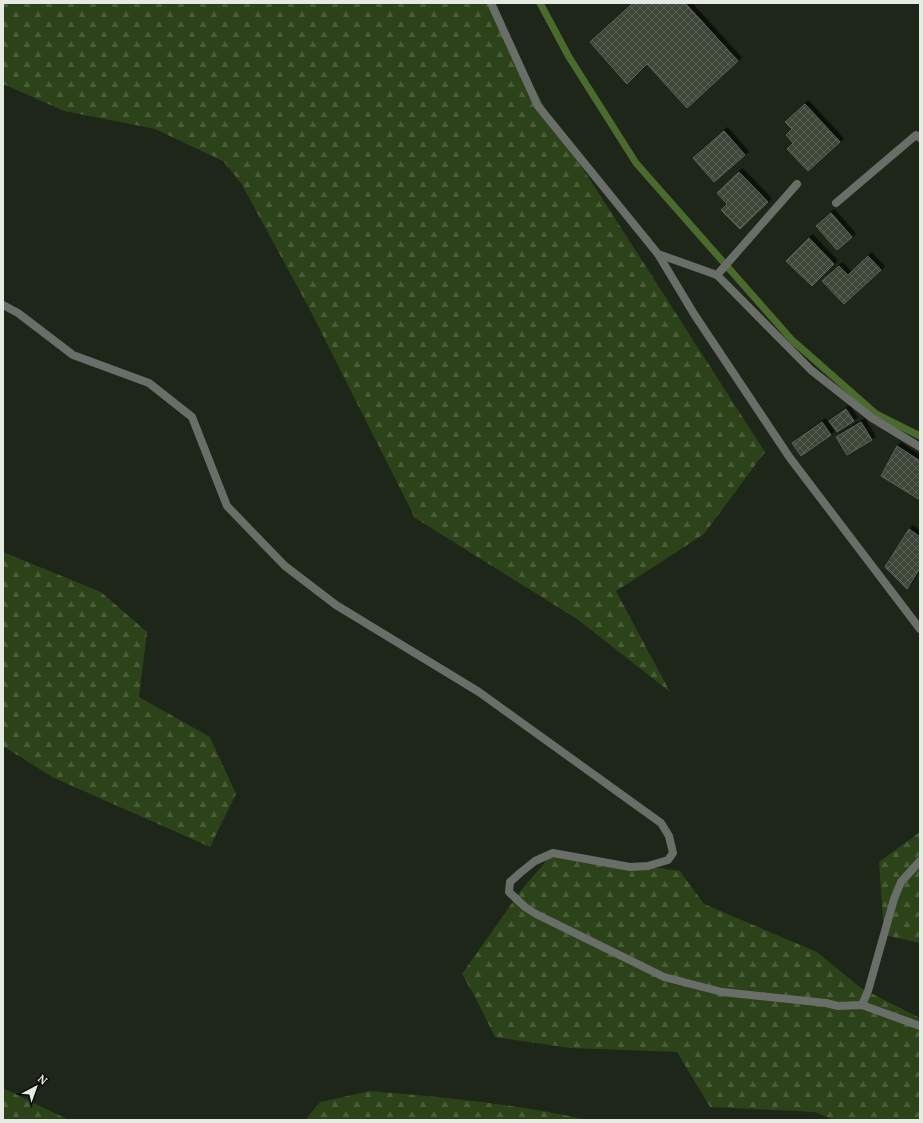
<svg xmlns="http://www.w3.org/2000/svg" width="923" height="1123" viewBox="0 0 923 1123" font-family="Lora,serif">
  <style>
    .forest { fill: url(#forest-firs) }
    .lines { fill: none; stroke-linecap: round; stroke-linejoin: round }
    .stream { stroke: #4a6a2e; stroke-width: 7 }
    .building { fill: url(#building-cross-hatch); stroke: #5b6355; filter: url(#shadow) }
    .service { stroke: #6a6e68; stroke-width: 8 }
    .minor { stroke: #6a6e68; stroke-width: 8 }
  </style>
  <defs>
    <pattern id="forest-firs" width="22" height="20" patternUnits="userSpaceOnUse"><rect width="22" height="20" fill="#2c4218"/><path d="M5 1l3.5 6h-7zM16 11l3.5 6h-7z" fill="#4a5d39"/></pattern>
    <pattern id="building-cross-hatch" width="8" height="8" patternUnits="userSpaceOnUse"><rect width="8" height="8" fill="#3e4638"/><path d="M0 0l8 8M0 8l8-8" fill="none" stroke="#5a6154"/></pattern>
    <filter id="shadow"><feDropShadow dx="3.5" dy="-3.5" stdDeviation="0" flood-color="#0009"/></filter>
  </defs>
  <rect width="100%" height="100%" fill="#1e2519"/>
  <g class="forest">
    <polygon points="3,3 487,3 553,122 765,452 704,534 632,581 616,591 670,692 577,619 415,518 309,308 241,183 223,161 155,129 64,111 3,84"/>
    <polygon points="3,552 101,592 147,632 139,697 210,737 236,794 210,847 52,777 3,746"/>
    <polygon points="920,832 920,943 884,935 879,862"/>
    <polygon points="553,853 680,871 704,904 817,952 861,988 920,1018 920,1120 833,1120 815,1112 710,1107 677,1052 570,1048 495,1037 475,997 462,974 522,889"/>
    <polygon points="3,1088 69,1120 3,1120"/>
    <path d="M 370,1091 C 443,1097 516,1104 588,1120 L 305,1120 L 320,1102 Z"/>
  </g>
  <g class="lines">
    <polyline class="stream" points="540,3 569,57 636,163 792,340 876,414 920,436"/>
  </g>
  <g class="building">
    <polygon points="633,3 685,3 738,61 687,108 647,64 627,84 590,42"/>
    <polygon points="805,104 840,142 808,171 787,149 793,143 786,135 792,129 785,122"/>
    <polygon points="724,131 745,155 714,182 693,158"/>
    <polygon points="739,172 768,202 740,229 721,210 727,204 717,193"/>
    <polygon points="831,213 852,237 837,250 816,226"/>
    <polygon points="809,238 834,264 812,286 786,261"/>
    <polygon points="868,256 881,270 844,304 822,281 839,266 848,275"/>
    <polygon points="846,409 854,421 837,432 829,421"/>
    <polygon points="822,422 831,435 801,456 792,443"/>
    <polygon points="861,422 872,440 847,455 836,437"/>
    <polygon points="897,446 920,461 920,500 881,476"/>
    <polygon points="909,529 920,537 920,568 907,589 885,567"/>
  </g>
  <g class="lines">
    <g class="service">
      <polyline points="836,203 916,135 920,138"/>
      <polyline points="658,254 717,275 811,370 872,418 920,447"/>
      <polyline points="717,275 797,184"/>
    </g>
    <g class="minor">
      <polyline points="491,3 538,106 658,254 694,314 790,458 920,629"/>
      <polyline points="3,305 18,313 73,355 149,383 192,417 227,506 285,566 336,605 479,692 661,823 669,836 673,853 668,860 648,866 630,867 553,853 535,861 520,873 510,882 509,892 525,907 536,914 664,977 722,992 826,1003 838,1006 862,1005 920,1026"/>
      <polyline points="862,1005 868,991 894,899 901,882 920,861"/>
    </g>
  </g>
  <rect width="923" height="1123" fill="none" stroke="#e5eae2" stroke-width="8"/>
  <g transform="translate(36 1087) rotate(41)" stroke="#0a0d08" stroke-width="3" paint-order="stroke">
  <path d="M0-3L7 15L0 10L-7 15Z" fill="#e5eae2"/>
  <text y="-6" font-size="11" font-weight="bold" text-anchor="middle" fill="#e5eae2">N</text>
  </g>
</svg>
